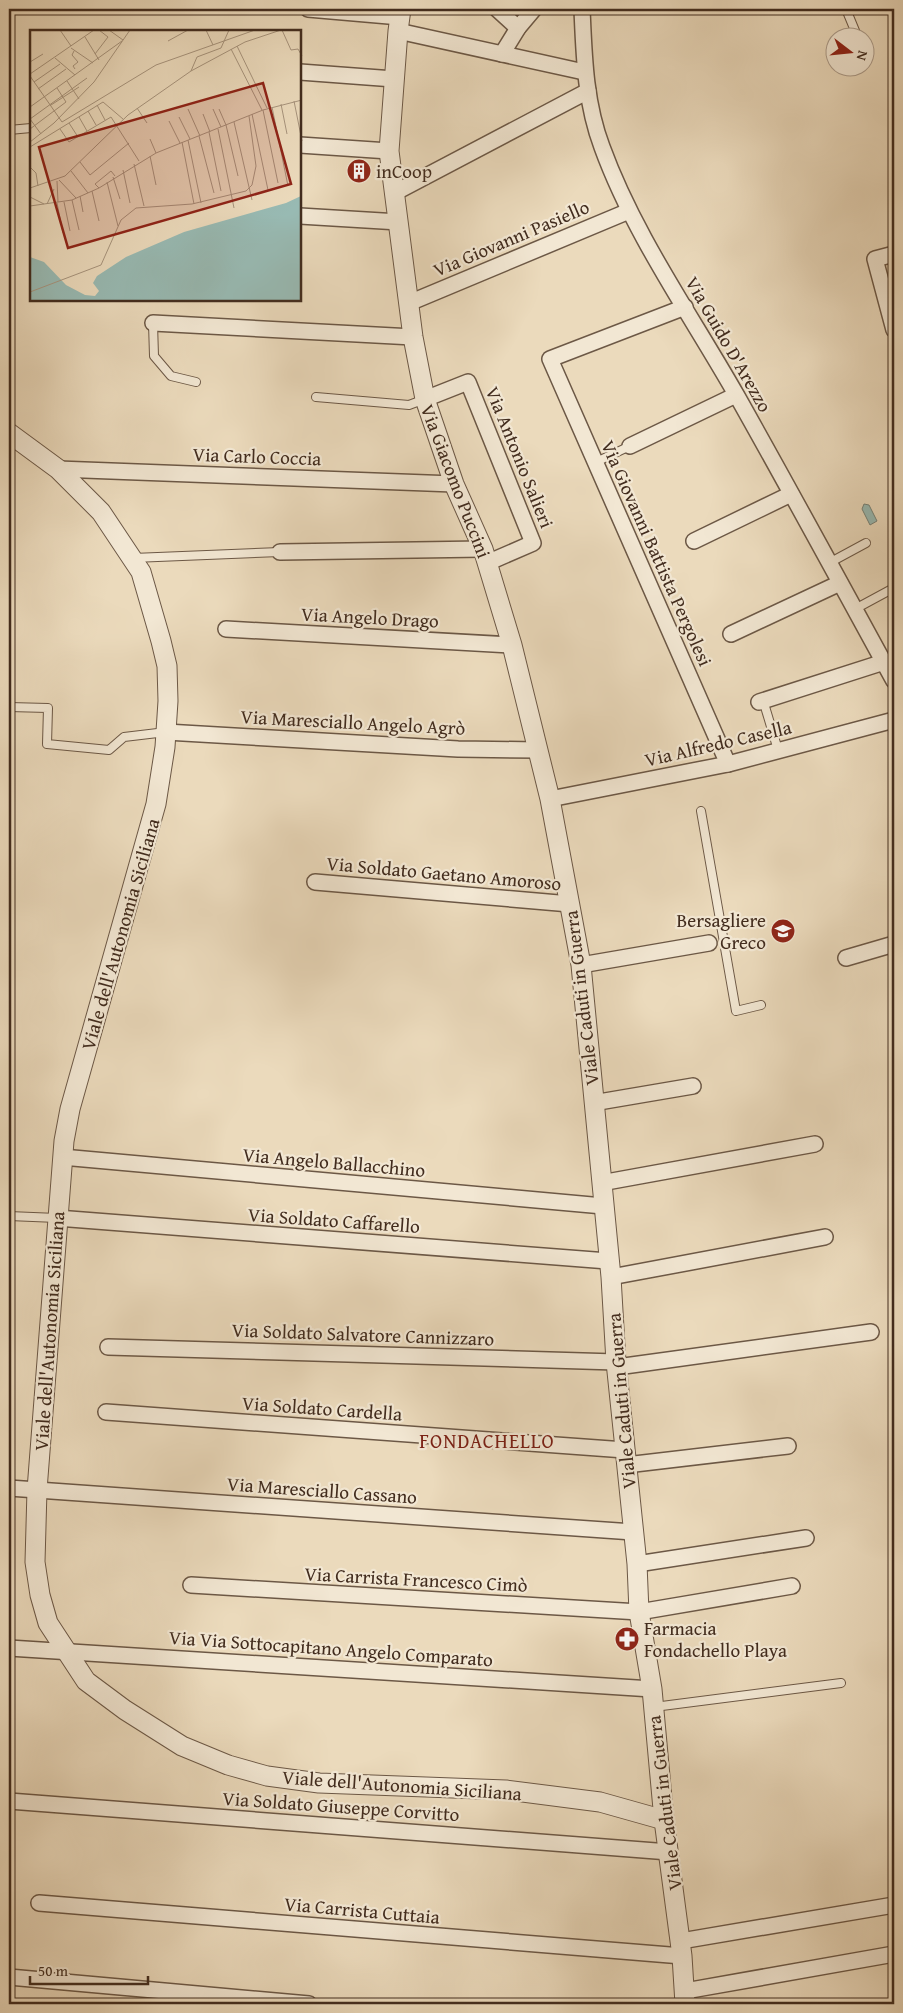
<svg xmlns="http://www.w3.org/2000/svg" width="903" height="2013" viewBox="0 0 903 2013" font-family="'Gentium Book Plus',serif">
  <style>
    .water { fill: #98bab3; stroke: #768177 }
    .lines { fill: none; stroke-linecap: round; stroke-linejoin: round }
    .service-casing { stroke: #6c5846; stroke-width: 10 }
    .minor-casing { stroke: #6c5846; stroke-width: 18 }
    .tertiary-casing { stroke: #6c5846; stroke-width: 21 }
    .service { stroke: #f2e7d3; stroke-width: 8 }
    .minor { stroke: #f2e7d3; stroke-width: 15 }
    .tertiary { stroke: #f2e7d3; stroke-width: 19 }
    .labels { text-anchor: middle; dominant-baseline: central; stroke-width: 4.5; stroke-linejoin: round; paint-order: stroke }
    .poi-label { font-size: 19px; fill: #422c1e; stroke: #f2e7d3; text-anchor: start }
    .street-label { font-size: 19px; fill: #422c1e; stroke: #f2e7d3 }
    .neighbourhood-label { font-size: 20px; letter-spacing: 1px; fill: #7a1f14; stroke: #f2e7d3 }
    .inset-road { fill: none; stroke: #a7947d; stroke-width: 1 }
    .view { fill: #8f2418; fill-opacity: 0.15; stroke: #8f2418; stroke-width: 2.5 }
    .inset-edge { fill: none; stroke: #422c1e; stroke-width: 2.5 }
  </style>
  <rect width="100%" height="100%" fill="#ebdabc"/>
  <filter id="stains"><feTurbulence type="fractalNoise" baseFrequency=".004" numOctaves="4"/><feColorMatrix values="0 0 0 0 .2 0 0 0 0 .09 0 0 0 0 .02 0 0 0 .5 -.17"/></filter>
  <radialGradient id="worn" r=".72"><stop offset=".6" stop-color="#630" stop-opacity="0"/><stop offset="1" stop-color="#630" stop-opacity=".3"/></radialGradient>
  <polygon class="water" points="864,504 869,505 877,521 870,525 862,509"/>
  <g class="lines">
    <defs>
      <g id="service">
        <polyline points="846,9 858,38"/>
        <polyline points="9,130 31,128"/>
        <polyline points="153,323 154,356 171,376 196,382"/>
        <polyline points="316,397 409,405 425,399"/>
        <polyline points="596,462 630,446"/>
        <polyline points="133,558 280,552"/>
        <polyline points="829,563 866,543"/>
        <polyline points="855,609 892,589"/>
        <polyline points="763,700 778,750"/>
        <polyline points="9,707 48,708 47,744 109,750 124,737 166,732"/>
        <polyline points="701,811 736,1011 761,1005"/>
        <polyline points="9,1216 57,1218"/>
        <polyline points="654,1707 841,1683"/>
      </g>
      <g id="minor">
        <polyline points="308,9 400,17"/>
        <polyline points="497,9 518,28"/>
        <path d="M 582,9 C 584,55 585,102 602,147 C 634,235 691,315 737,396 C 790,490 842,586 894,681"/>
        <polyline points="398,31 584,72"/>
        <polyline points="502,54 518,28 534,9"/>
        <polyline points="300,72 394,79"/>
        <polyline points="300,145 389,151"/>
        <polyline points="396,192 588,91"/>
        <polyline points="300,216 399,222"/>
        <polyline points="894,254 875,259 894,330"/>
        <polyline points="409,303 629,211"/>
        <polyline points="685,307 550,359 728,764"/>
        <polyline points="153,323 413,337"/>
        <polyline points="425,399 468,382 533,543 487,563"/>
        <polyline points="630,446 736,395"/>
        <polyline points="58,469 454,484"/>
        <polyline points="694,541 791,494"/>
        <polyline points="280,552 483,549"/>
        <polyline points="226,629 512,645"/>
        <polyline points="731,634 840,583"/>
        <polyline points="759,702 884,662"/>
        <polyline points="166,732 458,749 538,750"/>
        <polyline points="550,799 728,764 894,720"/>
        <polyline points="315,882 570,904"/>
        <polyline points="846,958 894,944"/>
        <polyline points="581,965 709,943"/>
        <polyline points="593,1103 693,1086"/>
        <polyline points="62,1157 603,1206"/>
        <polyline points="601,1183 815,1144"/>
        <polyline points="57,1218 608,1261"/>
        <polyline points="611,1277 825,1237"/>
        <polyline points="108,1347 616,1362"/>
        <polyline points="617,1367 871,1332"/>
        <polyline points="106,1412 625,1450"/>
        <polyline points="626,1465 788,1446"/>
        <polyline points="9,1488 633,1532"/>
        <polyline points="637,1564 806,1538"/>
        <polyline points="191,1585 639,1612 792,1586"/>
        <polyline points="9,1648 652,1689"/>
        <polyline points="9,1801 669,1852"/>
        <polyline points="39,1903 682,1956"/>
        <polyline points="681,1941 894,1905"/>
        <polyline points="9,1977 309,2004"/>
        <polyline points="685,1991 894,1954"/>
      </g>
      <g id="tertiary">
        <polyline points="401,9 398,31 389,151 413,337 425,399 454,484 483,549 512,645 550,799 581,965 611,1277 616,1362 637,1564 639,1612 652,1689 664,1820 682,1956 685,2004"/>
        <polyline points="9,433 58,469 101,512 141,572 161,641 167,666 168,701 165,747 156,804 70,1109 64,1141 37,1490 35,1562 40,1595 48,1623 86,1681 125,1710 182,1746 228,1765 267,1776 319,1783 506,1790 600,1802 664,1820"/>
      </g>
    </defs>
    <use href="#service" class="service-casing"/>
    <use href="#minor" class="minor-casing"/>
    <use href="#tertiary" class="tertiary-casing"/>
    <use href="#service" class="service"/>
    <use href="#minor" class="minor"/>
    <use href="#tertiary" class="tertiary"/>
  </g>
  <defs>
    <symbol id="building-disc" viewBox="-11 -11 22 22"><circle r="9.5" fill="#8f2418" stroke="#f2e7d3"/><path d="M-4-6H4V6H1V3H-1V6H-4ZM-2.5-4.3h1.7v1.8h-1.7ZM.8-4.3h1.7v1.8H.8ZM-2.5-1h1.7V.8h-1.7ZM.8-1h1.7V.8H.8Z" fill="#fff"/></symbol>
    <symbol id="school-disc" viewBox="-11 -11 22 22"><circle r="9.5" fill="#8f2418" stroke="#f2e7d3"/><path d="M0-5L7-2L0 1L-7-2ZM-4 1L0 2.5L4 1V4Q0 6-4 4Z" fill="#fff"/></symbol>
    <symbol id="pharmacy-disc" viewBox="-11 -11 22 22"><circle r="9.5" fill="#8f2418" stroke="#f2e7d3"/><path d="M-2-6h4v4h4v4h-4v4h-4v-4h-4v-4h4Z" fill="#fff"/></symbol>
  </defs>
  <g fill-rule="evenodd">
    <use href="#building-disc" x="345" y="157" width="28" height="28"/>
    <use href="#school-disc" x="769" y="917" width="28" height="28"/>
    <use href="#pharmacy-disc" x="613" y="1625" width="28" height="28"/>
  </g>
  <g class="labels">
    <g class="poi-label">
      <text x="376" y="171">inCoop</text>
      <text x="766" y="920" text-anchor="end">Bersagliere<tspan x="766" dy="22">Greco</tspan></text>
      <text x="644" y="1628">Farmacia<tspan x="644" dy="22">Fondachello Playa</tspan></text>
    </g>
    <g class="street-label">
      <text transform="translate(511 238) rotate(-23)">Via Giovanni Pasiello</text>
      <text transform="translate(729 344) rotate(60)">Via Guido D'Arezzo</text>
      <text transform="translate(257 456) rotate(2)">Via Carlo Coccia</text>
      <text transform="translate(520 457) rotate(68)">Via Antonio Salieri</text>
      <text transform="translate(456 481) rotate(69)">Via Giacomo Puccini</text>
      <text transform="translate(657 553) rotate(66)">Via Giovanni Battista Pergolesi</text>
      <text transform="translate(370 617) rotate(3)">Via Angelo Drago</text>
      <text transform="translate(353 722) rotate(3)">Via Maresciallo Angelo Agrò</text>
      <text transform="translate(718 743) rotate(-13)">Via Alfredo Casella</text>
      <text transform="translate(444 873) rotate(5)">Via Soldato Gaetano Amoroso</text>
      <text transform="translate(120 934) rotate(-74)">Viale dell'Autonomia Siciliana</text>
      <text transform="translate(581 998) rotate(-97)">Viale Caduti in Guerra</text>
      <text transform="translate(334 1162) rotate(5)">Via Angelo Ballacchino</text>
      <text transform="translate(334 1220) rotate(4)">Via Soldato Caffarello</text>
      <text transform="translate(49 1331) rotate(-86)">Viale dell'Autonomia Siciliana</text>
      <text transform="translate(363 1334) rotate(2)">Via Soldato Salvatore Cannizzaro</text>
      <text transform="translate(621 1401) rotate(-95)">Viale Caduti in Guerra</text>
      <text transform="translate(322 1408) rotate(4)">Via Soldato Cardella</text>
      <text transform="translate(322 1490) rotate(4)">Via Maresciallo Cassano</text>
      <text transform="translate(416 1579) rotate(3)">Via Carrista Francesco Cimò</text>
      <text transform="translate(331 1648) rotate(4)">Via Via Sottocapitano Angelo Comparato</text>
      <text transform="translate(402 1785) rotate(4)">Viale dell'Autonomia Siciliana</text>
      <text transform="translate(664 1803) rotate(-97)">Viale Caduti in Guerra</text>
      <text transform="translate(341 1806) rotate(4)">Via Soldato Giuseppe Corvitto</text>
      <text transform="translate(362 1910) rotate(5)">Via Carrista Cuttaia</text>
    </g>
    <g class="neighbourhood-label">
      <text x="487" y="1440">FONDACHELLO</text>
    </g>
  </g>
  <g transform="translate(30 30)">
    <rect width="271" height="271" fill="#ebdabc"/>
    <path d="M 271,166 L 271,271 L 0,271 L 0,227 L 14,232 L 36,255 L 55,265 L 65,266 L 69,261 L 63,253 L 67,246 L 96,227 L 154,202 L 256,173 Z" fill="#98bab3"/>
    <path class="inset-road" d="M 30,0 L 41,16M 79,0 L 93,10M 176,0 L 183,15M 252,0 L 261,20 L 268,19 L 272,26M 55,7 L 69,30M 138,11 L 158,0M 207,16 L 237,78M 41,18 L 63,33M 201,19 L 232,80M 44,21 L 42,25 L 48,32 L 43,36 L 45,39M 65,24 L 78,7 L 69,0M 25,28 L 45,45M 0,32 L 13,24M 161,41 L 167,27 L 191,18 L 199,0M 0,44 L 64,0M 0,46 L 32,92 L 126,35 L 225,0M 37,51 L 49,69M 4,52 L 30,34M 8,59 L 36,39M 264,71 L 272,111M 251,74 L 257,104M 21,75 L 49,57M 67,75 L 75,90M 0,77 L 92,11M 242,77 L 258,156M 107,78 L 117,93M 158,79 L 170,106M 183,79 L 191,97M 189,79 L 196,95 L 208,146M 233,80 L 248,153M 58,81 L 66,95M 173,84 L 180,102M 222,84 L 238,160M 49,87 L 57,101M 149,87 L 160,109M 0,89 L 57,48M 0,89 L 11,104M 139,91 L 150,113M 204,92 L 222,170M 39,93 L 48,107M 0,99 L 36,72 L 27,58M 30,99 L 39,112 L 81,87 L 109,131M 188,99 L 204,178M 179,102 L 191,161M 169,106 L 184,163M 120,109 L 126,123M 158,110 L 171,173M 0,112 L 24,93 L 64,52 L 100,0M 152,112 L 164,174M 0,117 L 73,72 L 93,89M 120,126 L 126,155M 50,132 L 60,145 L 99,113M 104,134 L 114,176M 0,137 L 6,143 L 8,156M 93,140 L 100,173M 41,141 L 58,163M 83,147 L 90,169M 29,150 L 46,168M 27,151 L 28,172M 77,152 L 88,196M 0,158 L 35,146 L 98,85 L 161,41 L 215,12 L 251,0M 69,158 L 65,154 L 81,141 L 85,146M 62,161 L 69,191M 50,166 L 53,182M 0,167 L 14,174M 42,170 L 49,200M 34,172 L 40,201M 27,173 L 33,203M 17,174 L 24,159M 0,176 L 42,170 L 69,158 L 126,123 L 233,80 L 272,70M 0,262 L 71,235 L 91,190 L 106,178 L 162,174 L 216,161 L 222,155 L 226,136 L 219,86"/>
    <path class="view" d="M 233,53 L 261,154 L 38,218 L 9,117 Z"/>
    <rect width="271" height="271" class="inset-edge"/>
  </g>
  <rect width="903" height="2013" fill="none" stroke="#ebdabc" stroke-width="30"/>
  <rect x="10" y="10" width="883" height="1993" fill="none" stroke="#422c1e" stroke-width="2.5"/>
  <rect x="15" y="15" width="873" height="1983" fill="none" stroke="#422c1e"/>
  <g transform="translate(850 52) rotate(106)"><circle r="24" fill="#f2e7d3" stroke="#ac9c8b"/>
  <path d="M0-4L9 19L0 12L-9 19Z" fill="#8f2418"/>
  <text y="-8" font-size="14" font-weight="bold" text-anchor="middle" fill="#422c1e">N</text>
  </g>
  <path d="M30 1976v8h118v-8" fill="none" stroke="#422c1e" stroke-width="2.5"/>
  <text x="38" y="1976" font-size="15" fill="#422c1e" stroke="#f2e7d3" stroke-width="4" paint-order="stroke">50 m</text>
  <rect width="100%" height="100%" filter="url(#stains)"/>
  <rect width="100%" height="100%" fill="url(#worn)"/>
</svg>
